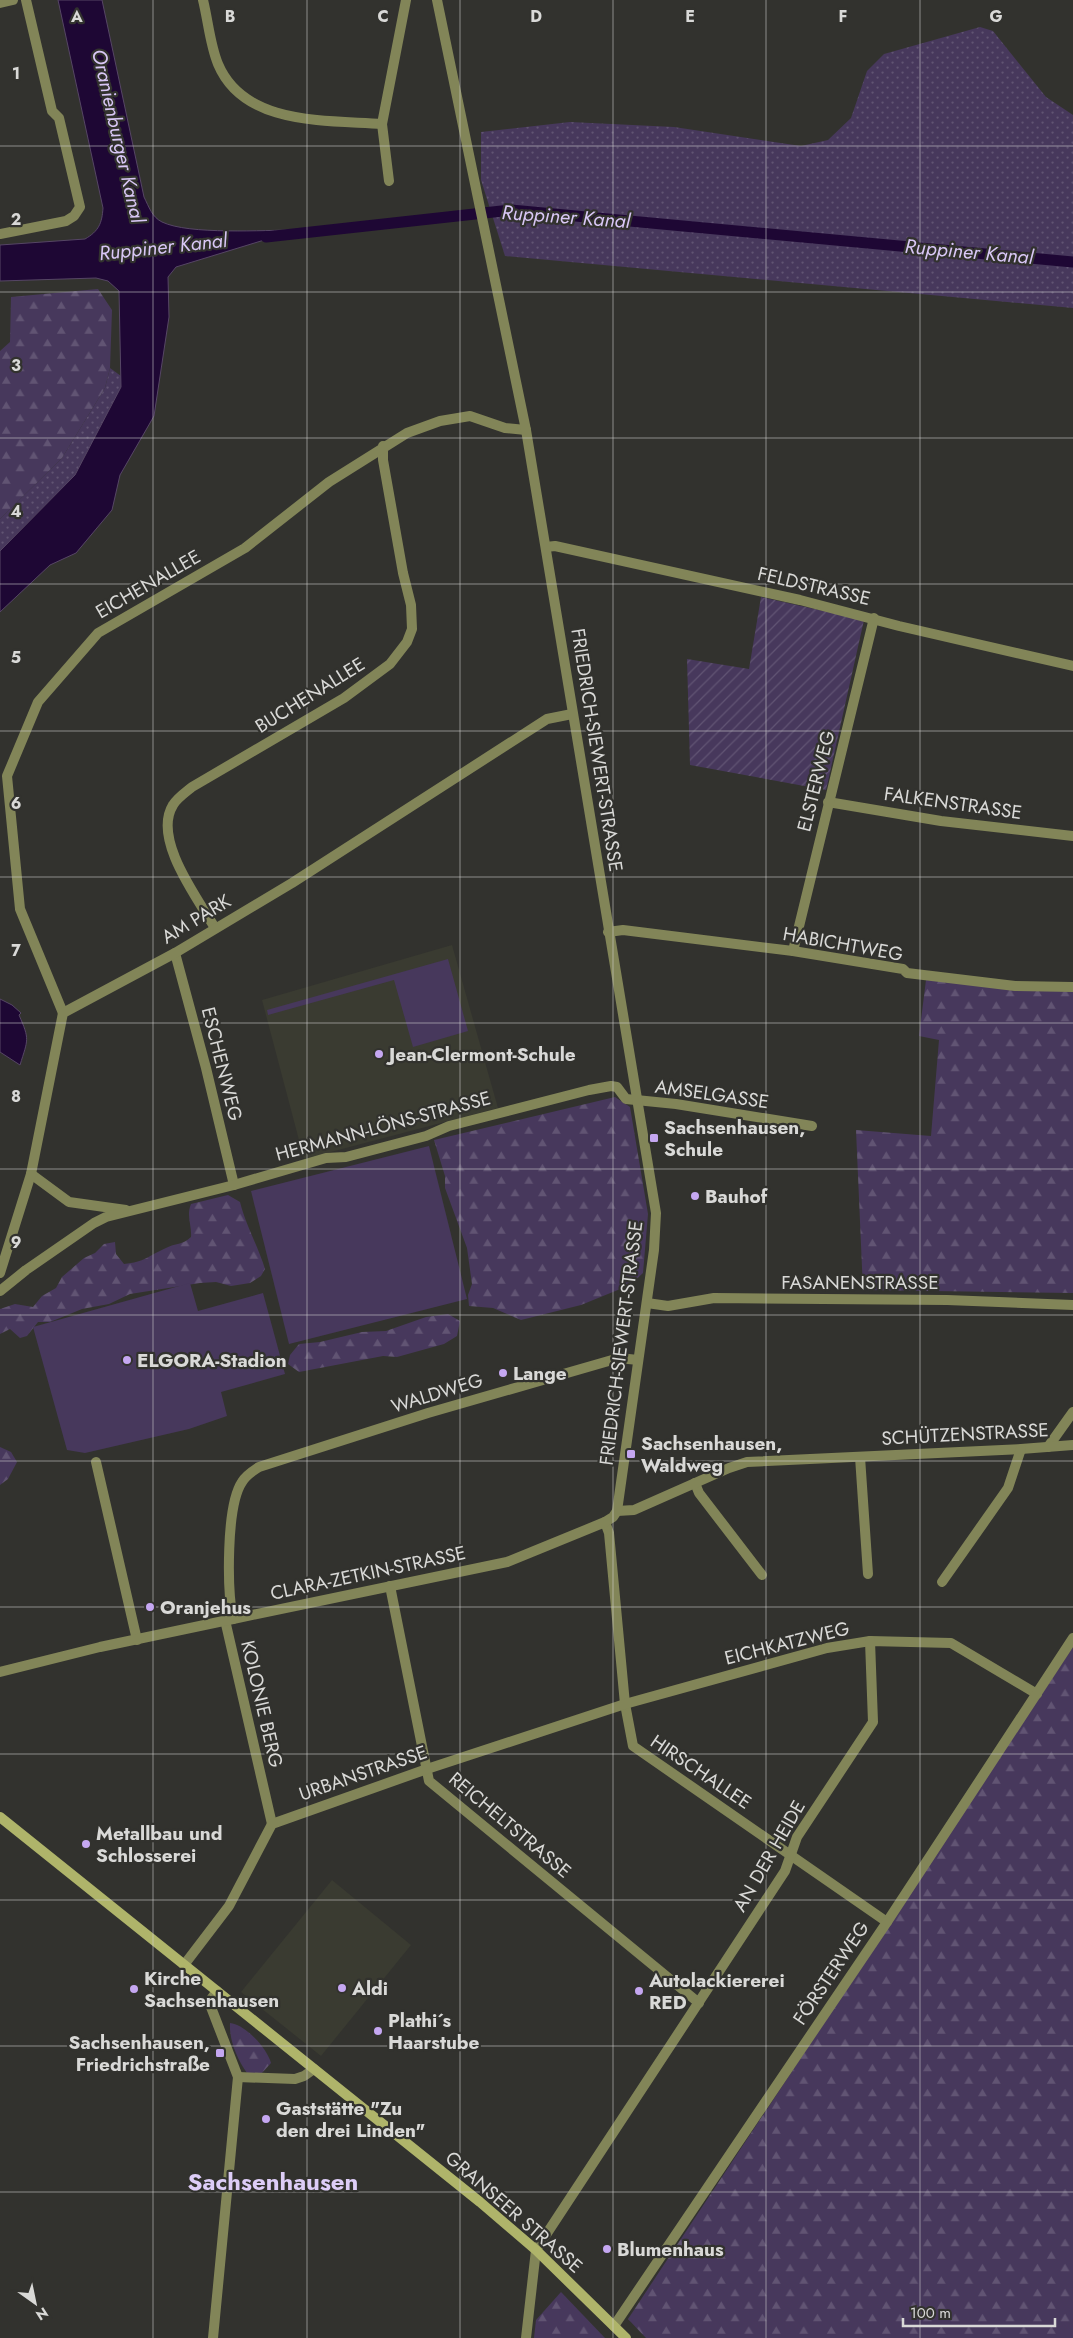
<svg xmlns="http://www.w3.org/2000/svg" width="1073" height="2338" viewBox="0 0 1073 2338" font-family="Jost,sans-serif">
  <style>
    .built { fill: #3a3b31 }
    .grass { fill: url(#grass-dots) }
    .forest { fill: url(#forest-firs) }
    .garden { fill: url(#garden-furrows) }
    .pitch { fill: #47385c }
    .water { fill: #1e0734; stroke: #564665 }
    .lines { fill: none; stroke-linecap: round; stroke-linejoin: round }
    .canal { stroke: #1e0734; stroke-width: 11 }
    .minor { stroke: #828558; stroke-width: 10 }
    .secondary { stroke: #afb46a; stroke-width: 10 }
    .grid { fill: none; stroke: #d9d9d7; stroke-width: 1; stroke-opacity: 0.55 }
    .poi-dot { fill: #c5a7f1; stroke: #32322e; stroke-width: 2 }
    .labels { text-anchor: middle; dominant-baseline: central; stroke-width: 4.5; stroke-linejoin: round; paint-order: stroke }
    .street-label { font-size: 19px; fill: #d9d9d7; stroke: #32322e }
    .poi-label { font-size: 19px; font-weight: bold; fill: #d9d9d7; stroke: #32322e; text-anchor: start }
    .water-label { font-size: 20px; font-style: italic; fill: #d9c7f6; stroke: #32322e }
    .district-label { font-size: 24px; font-weight: bold; fill: #ddcdf7; stroke: #32322e }
    .grid-label { font-size: 16px; text-anchor: middle; font-weight: bold; fill: #d9d9d7; stroke: #32322e; stroke-width: 4.5; stroke-linejoin: round; paint-order: stroke }
  </style>
  <defs>
    <pattern id="grass-dots" width="8" height="8" patternUnits="userSpaceOnUse" patternTransform="scale(1.25)"><rect width="8" height="8" fill="#47385c"/><path d="M2 2h.1M6 6h.1" fill="none" stroke="#615473" stroke-width="1.8" stroke-linecap="round"/></pattern>
    <pattern id="forest-firs" width="22" height="20" patternUnits="userSpaceOnUse" patternTransform="scale(1.25)"><rect width="22" height="20" fill="#47385c"/><path d="M5 1l3.5 6h-7zM16 11l3.5 6h-7z" fill="#615473"/></pattern>
    <pattern id="garden-furrows" width="10" height="10" patternUnits="userSpaceOnUse" patternTransform="scale(1.25)"><rect width="10" height="10" fill="#47385c"/><path d="M-1 1l2-2M0 10L10 0M9 11l2-2" fill="none" stroke="#615473"/></pattern>
  </defs>
  <rect width="100%" height="100%" fill="#32322e"/>
  <g class="built">
    <polygon points="452,945 498,1108 304,1159 262,1000"/>
    <polygon points="332,1880 411,1945 321,2056 241,1992"/>
  </g>
  <g class="grass">
    <polygon points="980,27 993,31 1046,97 1073,115 1073,308 505,256 481,180 481,132 570,122 674,127 801,146 828,140 851,118 867,71 884,54"/>
    <polygon points="110,368 121,376 121,387 75,475 0,551 0,519 62,458 105,388"/>
  </g>
  <g class="forest">
    <polygon points="98,289 112,310 110,368 105,388 62,458 0,519 0,351 10,342 11,297"/>
    <polygon points="926,980 1073,990 1073,1293 863,1290 856,1130 931,1136 939,1040 919,1036"/>
    <polygon points="615,1097 630,1107 648,1214 643,1273 630,1285 581,1305 521,1320 493,1308 469,1306 468,1295 472,1284 467,1248 445,1188 445,1176 434,1140"/>
    <path d="M 228,1195 L 240,1202 C 246,1226 258,1246 265,1269 L 261,1276 L 250,1283 L 231,1286 L 216,1282 L 200,1283 L 130,1294 L 109,1304 L 82,1309 L 50,1322 L 38,1322 L 27,1336 L 20,1338 L 10,1329 L 0,1334 L 0,1309 L 15,1304 L 33,1307 L 42,1296 L 56,1288 L 62,1277 L 84,1258 L 95,1253 L 104,1244 L 115,1242 L 116,1254 L 124,1264 C 145,1262 148,1256 166,1248 C 175,1243 183,1245 191,1237 C 192,1225 186,1216 191,1204 Z"/>
    <polygon points="448,1314 460,1321 457,1336 444,1344 397,1357 383,1356 299,1372 288,1364 290,1355 299,1344 320,1342 362,1332 386,1331 426,1317"/>
    <polygon points="0,1447 11,1452 17,1462 8,1479 0,1485"/>
    <polygon points="1073,1647 1073,2338 646,2338 628,2319"/>
    <path d="M 230,2023 C 246,2025 267,2048 271,2063 L 261,2074 L 247,2073 C 237,2059 229,2040 230,2023 Z"/>
    <polygon points="561,2292 605,2338 534,2338 536,2320"/>
  </g>
  <polygon class="garden" points="761,597 864,620 826,790 690,765 687,659 749,669"/>
  <g class="pitch">
    <polygon points="448,959 468,1031 413,1047 394,980 268,1015 267,1010"/>
    <polygon points="429,1146 467,1299 289,1344 251,1191"/>
    <polygon points="190,1283 198,1311 263,1293 285,1374 221,1392 227,1416 189,1429 85,1453 67,1450 33,1327"/>
  </g>
  <g class="water">
    <path d="M 58,0 L 102,0 L 144,197 C 149,207 152,217 162,222 C 189,235 264,230 297,230 L 176,267 L 168,277 L 169,317 L 154,416 L 120,475 L 112,510 L 76,553 L 50,565 L 0,612 L 0,551 L 75,475 L 121,387 L 119,291 L 108,281 L 96,278 L 0,281 L 0,245 L 85,239 C 99,231 102,223 103,208 Z"/>
    <path d="M 0,999 L 12,1005 L 21,1013 L 19,1015 C 30,1040 28,1039 20,1065 L 0,1052 Z"/>
  </g>
  <g class="lines">
    <polyline class="canal" points="266,237 511,210 1073,262"/>
    <g class="minor">
      <path d="M 203,0 C 208,20 210,45 218,64 C 244,126 326,120 382,124"/>
      <polyline points="0,3 13,0"/>
      <polyline points="389,181 382,124 406,0"/>
      <polyline points="0,234 66,221 74,216 80,207 59,118 52,111 26,0"/>
      <polyline points="546,547 555,546 800,600 899,626 1073,666"/>
      <polyline points="828,802 941,821 1073,836"/>
      <path d="M 215,928 C 198,899 152,839 173,805 C 177,798 186,792 192,787 L 344,698 L 390,664 L 407,642 L 412,629 L 411,605 L 403,573 L 383,460 L 383,446"/>
      <polyline points="608,932 623,930 793,951 903,969 907,973 1015,986 1073,987"/>
      <polyline points="793,951 874,618"/>
      <polyline points="175,953 206,1068 234,1185"/>
      <polyline points="63,1013 20,909 7,776 38,702 98,633 245,548 329,482 407,433 440,421 470,416 505,428 526,430"/>
      <polyline points="31,1174 69,1202 126,1210"/>
      <polyline points="0,1273 31,1174 63,1013 175,953 292,883 547,719 572,714"/>
      <polyline points="0,1291 26,1270 94,1223 106,1217 234,1185 326,1158 346,1157 426,1136 449,1126 589,1090 611,1086 617,1087 626,1099 676,1104 812,1126"/>
      <polyline points="647,1303 668,1306 714,1298 947,1300 1073,1305"/>
      <polyline points="1048,1447 1073,1412"/>
      <polyline points="860,1457 868,1574"/>
      <polyline points="96,1462 137,1640"/>
      <polyline points="695,1483 699,1493 762,1575"/>
      <polyline points="617,1511 634,1510 729,1468 747,1462 1021,1449 1073,1445"/>
      <polyline points="605,1522 609,1533 625,1704 633,1746 887,1922"/>
      <polyline points="942,1582 1008,1488 1021,1449"/>
      <polyline points="390,1586 429,1781 699,2003"/>
      <path d="M 233,1619 C 227,1590 226,1506 242,1482 C 246,1475 253,1471 259,1467 L 428,1413 L 619,1358 L 638,1360"/>
      <polyline points="225,1620 272,1824"/>
      <polyline points="0,1672 100,1647 233,1619 507,1562 605,1522 613,1517 617,1511 654,1250 656,1213 526,430 437,0"/>
      <polyline points="184,1965 229,1906 272,1824 427,1769 625,1704 827,1648 870,1641 951,1643 1037,1694"/>
      <polyline points="238,2077 295,2079 304,2076 314,2069"/>
      <polyline points="614,2326 887,1922 1073,1638"/>
      <polyline points="213,2338 238,2077 209,2002 217,1991"/>
      <polyline points="526,2338 536,2250 785,1871 797,1837 873,1722 870,1641"/>
    </g>
    <polyline class="secondary" points="0,1817 480,2202 536,2250 626,2338"/>
  </g>
  <path class="grid" d="M 153,0 L 153,2338M 307,0 L 307,2338M 460,0 L 460,2338M 613,0 L 613,2338M 766,0 L 766,2338M 920,0 L 920,2338M 0,146 L 1073,146M 0,292 L 1073,292M 0,438 L 1073,438M 0,584 L 1073,584M 0,731 L 1073,731M 0,877 L 1073,877M 0,1023 L 1073,1023M 0,1169 L 1073,1169M 0,1315 L 1073,1315M 0,1461 L 1073,1461M 0,1607 L 1073,1607M 0,1754 L 1073,1754M 0,1900 L 1073,1900M 0,2046 L 1073,2046M 0,2192 L 1073,2192"/>
  <g class="poi-dot">
    <circle cx="379" cy="1054" r="5"/>
    <rect x="649" y="1133" width="10" height="10" rx="2.5"/>
    <circle cx="695" cy="1196" r="5"/>
    <circle cx="127" cy="1360" r="5"/>
    <circle cx="503" cy="1373" r="5"/>
    <rect x="626" y="1449" width="10" height="10" rx="2.5"/>
    <circle cx="150" cy="1607" r="5"/>
    <circle cx="86" cy="1844" r="5"/>
    <circle cx="342" cy="1988" r="5"/>
    <circle cx="134" cy="1989" r="5"/>
    <circle cx="639" cy="1991" r="5"/>
    <circle cx="378" cy="2031" r="5"/>
    <rect x="215" y="2048" width="10" height="10" rx="2.5"/>
    <circle cx="266" cy="2119" r="5"/>
    <circle cx="607" cy="2249" r="5"/>
  </g>
  <g class="labels">
    <g class="street-label">
      <text transform="translate(148 584) rotate(-30)">EICHENALLEE</text>
      <text transform="translate(814 586) rotate(13)">FELDSTRASSE</text>
      <text transform="translate(310 695) rotate(-32)">BUCHENALLEE</text>
      <text transform="translate(597 750) rotate(81)">FRIEDRICH-SIEWERT-STRASSE</text>
      <text transform="translate(816 781) rotate(-76)">ELSTERWEG</text>
      <text transform="translate(953 803) rotate(8)">FALKENSTRASSE</text>
      <text transform="translate(196 919) rotate(-31)">AM PARK</text>
      <text transform="translate(843 944) rotate(10)">HABICHTWEG</text>
      <text transform="translate(222 1064) rotate(76)">ESCHENWEG</text>
      <text transform="translate(712 1094) rotate(8)">AMSELGASSE</text>
      <text transform="translate(383 1126) rotate(-15)">HERMANN-LÖNS-STRASSE</text>
      <text x="860" y="1282">FASANENSTRASSE</text>
      <text transform="translate(621 1343) rotate(-83)">FRIEDRICH-SIEWERT-STRASSE</text>
      <text transform="translate(437 1393) rotate(-17)">WALDWEG</text>
      <text transform="translate(965 1434) rotate(-3)">SCHÜTZENSTRASSE</text>
      <text transform="translate(368 1573) rotate(-12)">CLARA-ZETKIN-STRASSE</text>
      <text transform="translate(787 1643) rotate(-14)">EICHKATZWEG</text>
      <text transform="translate(262 1704) rotate(77)">KOLONIE BERG</text>
      <text transform="translate(701 1772) rotate(34)">HIRSCHALLEE</text>
      <text transform="translate(363 1773) rotate(-19)">URBANSTRASSE</text>
      <text transform="translate(510 1825) rotate(40)">REICHELTSTRASSE</text>
      <text transform="translate(769 1856) rotate(-60)">AN DER HEIDE</text>
      <text transform="translate(831 1973) rotate(-56)">FÖRSTERWEG</text>
      <text transform="translate(514 2212) rotate(41)">GRANSEER STRASSE</text>
    </g>
    <g class="poi-label">
      <text x="389" y="1054">Jean-Clermont-Schule</text>
      <text x="664" y="1127">Sachsenhausen,<tspan x="664" dy="22">Schule</tspan></text>
      <text x="705" y="1196">Bauhof</text>
      <text x="137" y="1360">ELGORA-Stadion</text>
      <text x="513" y="1373">Lange</text>
      <text x="641" y="1443">Sachsenhausen,<tspan x="641" dy="22">Waldweg</tspan></text>
      <text x="160" y="1607">Oranjehus</text>
      <text x="96" y="1833">Metallbau und<tspan x="96" dy="22">Schlosserei</tspan></text>
      <text x="144" y="1978">Kirche<tspan x="144" dy="22">Sachsenhausen</tspan></text>
      <text x="649" y="1980">Autolackiererei<tspan x="649" dy="22">RED</tspan></text>
      <text x="352" y="1988">Aldi</text>
      <text x="388" y="2020">Plathi´s<tspan x="388" dy="22">Haarstube</tspan></text>
      <text x="210" y="2042" text-anchor="end">Sachsenhausen,<tspan x="210" dy="22">Friedrichstraße</tspan></text>
      <text x="276" y="2108">Gaststätte "Zu<tspan x="276" dy="22">den drei Linden"</tspan></text>
      <text x="617" y="2249">Blumenhaus</text>
    </g>
    <g class="water-label">
      <text transform="translate(118 136) rotate(77)">Oranienburger Kanal</text>
      <text transform="translate(566 217) rotate(4)">Ruppiner Kanal</text>
      <text transform="translate(163 247) rotate(-6)">Ruppiner Kanal</text>
      <text transform="translate(969 252) rotate(5)">Ruppiner Kanal</text>
    </g>
    <g class="district-label">
      <text x="273" y="2181">Sachsenhausen</text>
    </g>
  </g>
  <g class="grid-label">
    <text x="77" y="22">A</text>
    <text x="230" y="22">B</text>
    <text x="383" y="22">C</text>
    <text x="536" y="22">D</text>
    <text x="690" y="22">E</text>
    <text x="843" y="22">F</text>
    <text x="996" y="22">G</text>
    <text x="16" y="79">1</text>
    <text x="16" y="225">2</text>
    <text x="16" y="371">3</text>
    <text x="16" y="517">4</text>
    <text x="16" y="663">5</text>
    <text x="16" y="809">6</text>
    <text x="16" y="956">7</text>
    <text x="16" y="1102">8</text>
    <text x="16" y="1248">9</text>
  </g>
  <g transform="translate(35 2303) rotate(147)" stroke="#32322e" stroke-width="4" paint-order="stroke">
  <path d="M0-4L9 19L0 12L-9 19Z" fill="#d9d9d7"/>
  <text y="-8" font-size="14" font-weight="bold" text-anchor="middle" fill="#d9d9d7">N</text>
  </g>
  <path d="M903 2318v8h152v-8" fill="none" stroke="#d9d9d7" stroke-width="2.5"/>
  <text x="910" y="2318" font-size="15" fill="#d9d9d7" stroke="#32322e" stroke-width="4" paint-order="stroke">100 m</text>
</svg>
